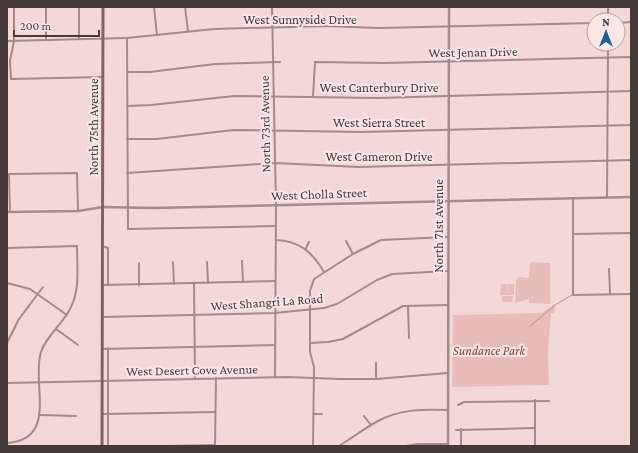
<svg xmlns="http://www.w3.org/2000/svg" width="638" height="453" viewBox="0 0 638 453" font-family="'Crimson Pro',serif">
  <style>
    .green { fill: #e8bcbb }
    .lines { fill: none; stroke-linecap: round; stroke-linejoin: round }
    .stream { stroke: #bf8b8b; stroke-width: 1 }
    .minor { stroke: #a28b8a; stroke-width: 2 }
    .tertiary { stroke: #a28b8a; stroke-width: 2.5 }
    .secondary { stroke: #846262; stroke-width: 3 }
    .labels { text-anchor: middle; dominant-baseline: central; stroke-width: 4; stroke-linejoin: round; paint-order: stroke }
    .street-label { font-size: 13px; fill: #453939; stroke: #fde6e6 }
    .park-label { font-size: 13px; font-style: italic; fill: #813d3f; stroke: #fde6e6 }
  </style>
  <rect width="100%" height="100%" fill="#f4d8d7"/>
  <g class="green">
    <polygon points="530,262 550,263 550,304 529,303 529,299 515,303 516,280 519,277 529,278"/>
    <polygon points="501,284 507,284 507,295 500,295"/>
    <polygon points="508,284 514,284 514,295 507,295"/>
    <polygon points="502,296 513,296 512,302 502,302"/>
    <polygon points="555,304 554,313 551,313 548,352 549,385 452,387 453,315 542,313"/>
  </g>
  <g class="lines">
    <polyline class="stream" points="529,327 555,305 572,295"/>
    <g class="minor">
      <polyline points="14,7 14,41 10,61 11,79 103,77"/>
      <polyline points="46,7 46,40"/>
      <polyline points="154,7 157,35"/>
      <polyline points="185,7 188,31"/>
      <polyline points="272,7 276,205 275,377"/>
      <polyline points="608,7 608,20"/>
      <polyline points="618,23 631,22"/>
      <polyline points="127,38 128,229 275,226"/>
      <polyline points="79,39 79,7"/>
      <polyline points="7,41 127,38 214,29 325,26 379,28 594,23"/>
      <polyline points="127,72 150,72 215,64 280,62"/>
      <polyline points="313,96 315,62 384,63 631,57"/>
      <polyline points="127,106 151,105 234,96 378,98 631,91"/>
      <polyline points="127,139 157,139 233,130 362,132 631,125"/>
      <polyline points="127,173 275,163 359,167 631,160"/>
      <polyline points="607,197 608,44"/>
      <polyline points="573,198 573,295 631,294"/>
      <polyline points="10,212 9,174 77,173 78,211"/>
      <polyline points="573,234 631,233"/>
      <path d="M 276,240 C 300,241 312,252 324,272"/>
      <polyline points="346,241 353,254"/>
      <polyline points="102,246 108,248 108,285"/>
      <path d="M 7,248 L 77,246 C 77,269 81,294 67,314 C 59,327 46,337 41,352 C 31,382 59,440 7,443"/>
      <polyline points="306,248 309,242"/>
      <polyline points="242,261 243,282"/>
      <polyline points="173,262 174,284"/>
      <polyline points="207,262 208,283"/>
      <polyline points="139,263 139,285"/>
      <polyline points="609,269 610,294"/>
      <polyline points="7,283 30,289 67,315"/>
      <polyline points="194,283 195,379"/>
      <polyline points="103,285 275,281"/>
      <polyline points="408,306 409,338"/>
      <polyline points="102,317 275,313 324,308 337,304 377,280 392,274 448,271"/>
      <polyline points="56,329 78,345"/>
      <polyline points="7,343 19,319 43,287"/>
      <polyline points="310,343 328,342 343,339 403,306 448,305"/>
      <polyline points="108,348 108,446"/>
      <polyline points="102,349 275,345"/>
      <polyline points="376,363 376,379"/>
      <polyline points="7,383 287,377 340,379 376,379 448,373"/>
      <polyline points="535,400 535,446"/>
      <polyline points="458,405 464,402 549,401"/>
      <polyline points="103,414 215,412"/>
      <polyline points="314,414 322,414"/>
      <polyline points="40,415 76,416"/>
      <polyline points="364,416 371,425"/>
      <polyline points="456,430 535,428"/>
      <polyline points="164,446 215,445"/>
      <polyline points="215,446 216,378"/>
      <polyline points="313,446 314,367 310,352 310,291 314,279 353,254 381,240 448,237"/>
      <path d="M 339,446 C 352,438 365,428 378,421 C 400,409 424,409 448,410"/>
      <polyline points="406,446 418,444 448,444"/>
      <polyline points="461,446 461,429"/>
    </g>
    <g class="tertiary">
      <polyline points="7,212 78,211 103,207 153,208 631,197"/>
      <polyline points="448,446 449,7"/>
    </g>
    <polyline class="secondary" points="102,446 103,7"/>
  </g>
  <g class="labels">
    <g class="street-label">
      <text x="300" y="19">West Sunnyside Drive</text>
      <text transform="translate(473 52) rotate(-1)">West Jenan Drive</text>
      <text x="379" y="87">West Canterbury Drive</text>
      <text x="379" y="122">West Sierra Street</text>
      <text transform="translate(265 124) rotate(-91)">North 73rd Avenue</text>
      <text transform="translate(93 127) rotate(-90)">North 75th Avenue</text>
      <text x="379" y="156">West Cameron Drive</text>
      <text transform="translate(319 194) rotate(-2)">West Cholla Street</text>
      <text transform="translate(438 226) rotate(-90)">North 71st Avenue</text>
      <text transform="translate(267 302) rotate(-4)">West Shangri La Road</text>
      <text transform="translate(192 370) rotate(-1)">West Desert Cove Avenue</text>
    </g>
    <g class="park-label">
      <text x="489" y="350">Sundance Park</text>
    </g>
  </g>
  <rect width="638" height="453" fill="none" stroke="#453939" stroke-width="16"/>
  <g transform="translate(606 32)"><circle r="19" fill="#fde6e6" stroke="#b3a1a1"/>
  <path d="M0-3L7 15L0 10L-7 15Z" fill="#1d6095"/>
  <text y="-6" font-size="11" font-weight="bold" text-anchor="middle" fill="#453939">N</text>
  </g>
  <path d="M14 30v6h85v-6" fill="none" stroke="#453939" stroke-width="2"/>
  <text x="20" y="30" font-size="12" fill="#453939" stroke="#fde6e6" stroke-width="3" paint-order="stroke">200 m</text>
</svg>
